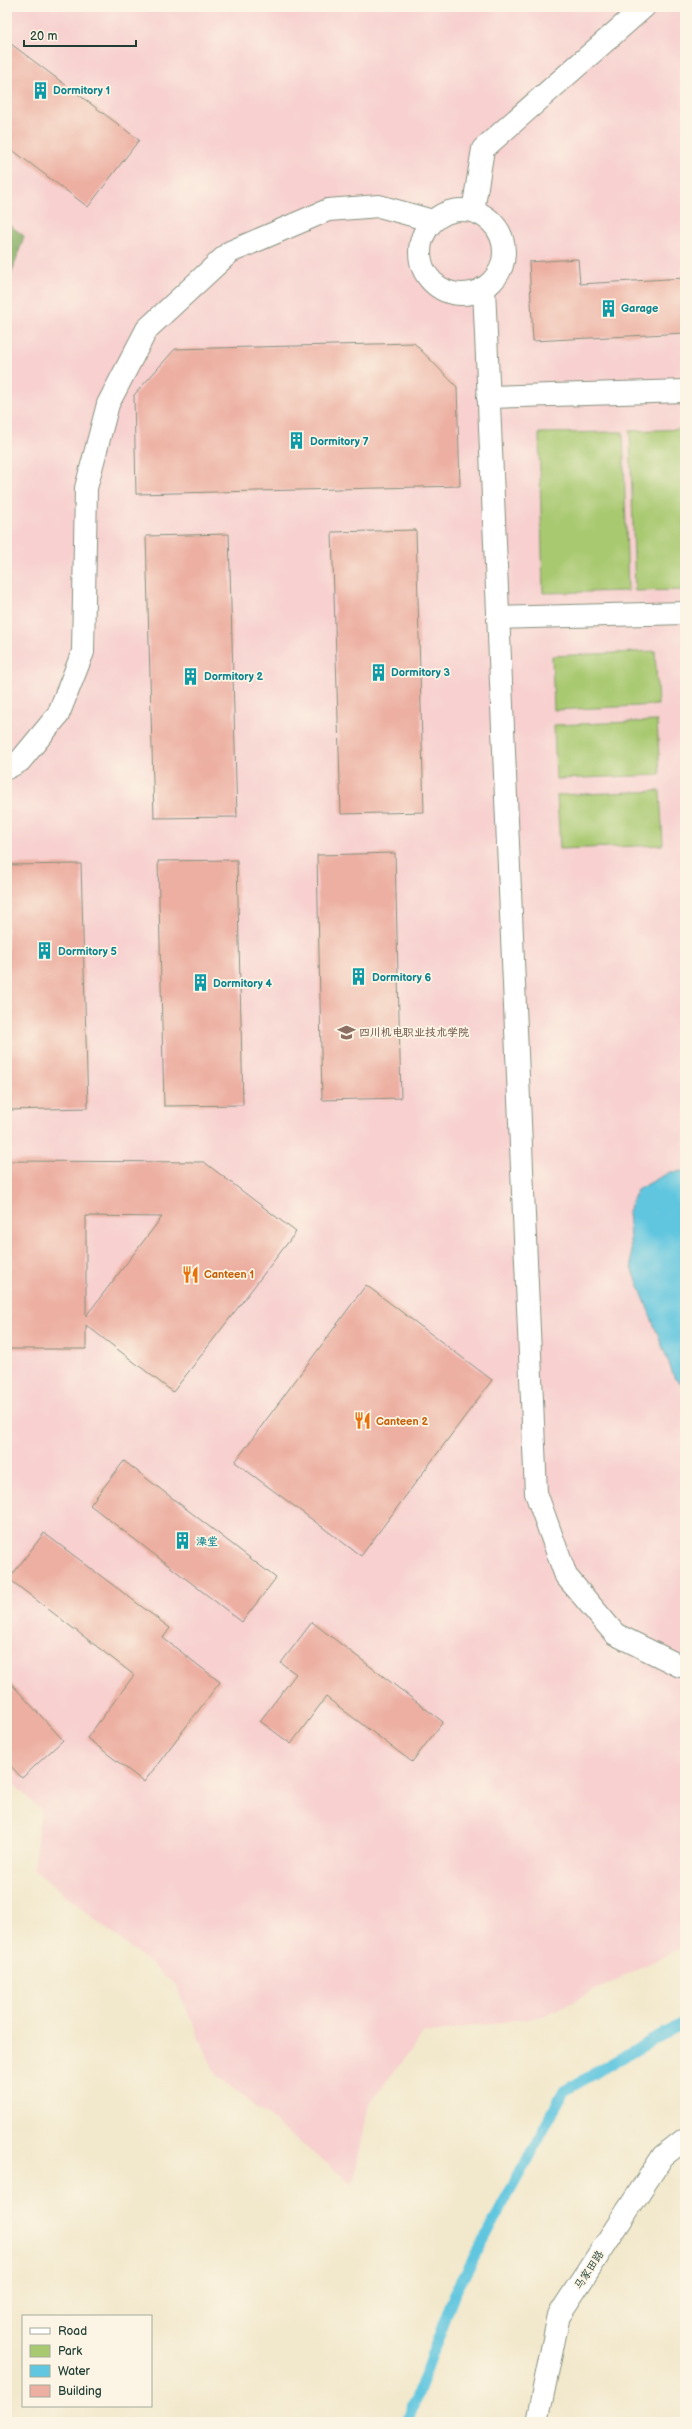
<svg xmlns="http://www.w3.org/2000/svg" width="692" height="2429" viewBox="0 0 692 2429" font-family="'Balsamiq Sans','LXGW WenKai TC',sans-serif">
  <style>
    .built { fill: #f7d0cf }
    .green { fill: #a9c971; stroke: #648352 }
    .forest { fill: #86ad63; stroke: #52754c }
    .water { fill: #61c6df; stroke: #40828a }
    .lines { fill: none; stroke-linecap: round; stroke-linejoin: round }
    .stream { stroke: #61c6df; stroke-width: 11 }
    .building { fill: #ecafa1; fill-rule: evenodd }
    .minor-casing { stroke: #889280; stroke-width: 24 }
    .minor { stroke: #fff; stroke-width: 22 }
    .labels { text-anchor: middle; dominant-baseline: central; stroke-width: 3.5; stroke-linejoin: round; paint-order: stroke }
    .culture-label { font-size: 11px; font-weight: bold; fill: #0d838f; stroke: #fcf5e5; text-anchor: start }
    .education-label { font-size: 11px; font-weight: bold; fill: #785e54; stroke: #fcf5e5; text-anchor: start }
    .food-label { font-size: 11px; font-weight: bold; fill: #c56008; stroke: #fcf5e5; text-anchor: start }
    .street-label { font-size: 11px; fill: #1f3d34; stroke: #fcf5e5 }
  </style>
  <rect width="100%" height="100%" fill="#fcf5e5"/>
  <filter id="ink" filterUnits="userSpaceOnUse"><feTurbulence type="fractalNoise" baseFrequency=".025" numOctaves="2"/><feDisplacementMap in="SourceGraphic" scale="8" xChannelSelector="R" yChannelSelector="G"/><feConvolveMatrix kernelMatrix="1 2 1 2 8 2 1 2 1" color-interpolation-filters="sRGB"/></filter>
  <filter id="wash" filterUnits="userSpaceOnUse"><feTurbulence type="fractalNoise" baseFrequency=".012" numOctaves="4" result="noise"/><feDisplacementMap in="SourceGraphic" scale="16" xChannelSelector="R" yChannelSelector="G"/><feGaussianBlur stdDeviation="0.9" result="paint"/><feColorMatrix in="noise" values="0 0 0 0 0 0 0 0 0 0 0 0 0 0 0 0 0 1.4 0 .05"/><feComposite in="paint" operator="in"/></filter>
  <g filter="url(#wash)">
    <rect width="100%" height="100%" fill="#f2e8cc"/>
    <polygon class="built" points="7,7 685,7 685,1946 543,2016 424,2033 369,2104 353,2185 216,2075 176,1985 33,1869 41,1811 7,1777 7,287 24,237 7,223"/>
    <g class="green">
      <polygon points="685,429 685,590 635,591 630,431"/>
      <polygon points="623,432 628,591 543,593 539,433"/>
      <polygon points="655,651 658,705 554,710 552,656"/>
      <polygon points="657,721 660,775 556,779 554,725"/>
      <polygon points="660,791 663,845 560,849 557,795"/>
    </g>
    <polygon class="forest" points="7,223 24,236 7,287"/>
    <polygon class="water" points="685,1171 685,1387 675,1379 632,1268 628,1211 637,1190 670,1172"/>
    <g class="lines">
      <polyline class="stream" points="407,2422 454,2295 564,2091 685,2022"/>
    </g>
    <g id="blocks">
      <g class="building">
        <polygon points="7,41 139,140 88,207 7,146"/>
        <polygon points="578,259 580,284 685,278 685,333 533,341 529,262"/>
        <polygon points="414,343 457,387 460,486 136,494 134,395 175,349"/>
        <polygon points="416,530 424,812 341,814 332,532"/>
        <polygon points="229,534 237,817 154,818 146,536"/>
        <polygon points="395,853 401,1098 322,1100 317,855"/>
        <polygon points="237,860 243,1105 164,1106 158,861"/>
        <polygon points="81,864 88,1108 9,1110 7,865"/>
        <path d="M 7,1161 L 204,1162 L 296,1232 L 173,1392 L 86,1325 L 86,1349 L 7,1349 ZM 86,1216 L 162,1217 L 86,1316 Z"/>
        <polygon points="366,1285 492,1380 361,1556 235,1462"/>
        <polygon points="124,1461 276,1578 242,1622 90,1505"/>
        <polygon points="44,1533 170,1628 163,1638 220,1682 144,1782 87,1738 134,1675 9,1579"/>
        <polygon points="312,1622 443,1722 412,1762 326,1697 291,1744 260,1721 296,1674 281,1663"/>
        <polygon points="7,1679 63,1740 22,1778 7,1762"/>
      </g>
    </g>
  </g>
  <g filter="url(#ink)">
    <use href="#blocks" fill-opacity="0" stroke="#889280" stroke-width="1"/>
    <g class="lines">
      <defs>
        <g id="minor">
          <circle cx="462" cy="252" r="42"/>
          <polyline points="473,211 483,149 644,7"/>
          <polyline points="484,288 536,1493 566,1576 615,1634 680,1666 685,1666"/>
          <polyline points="488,397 685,391"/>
          <polyline points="498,618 685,613"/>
          <polyline points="7,768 20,761 58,715 83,652 86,488 108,404 147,329 230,252 328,210 379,206 433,221"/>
          <polyline points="537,2422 559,2315 663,2156 685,2139"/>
        </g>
      </defs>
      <use href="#minor" class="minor-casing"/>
      <use href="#minor" class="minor"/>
    </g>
  </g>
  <defs>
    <symbol id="building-bare" viewBox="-9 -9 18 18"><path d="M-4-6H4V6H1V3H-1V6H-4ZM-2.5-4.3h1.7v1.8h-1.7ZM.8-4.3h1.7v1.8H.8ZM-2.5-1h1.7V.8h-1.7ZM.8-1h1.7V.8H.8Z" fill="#0f9aa8" stroke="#fcf5e5" stroke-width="2.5" paint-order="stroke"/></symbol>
    <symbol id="university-bare" viewBox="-9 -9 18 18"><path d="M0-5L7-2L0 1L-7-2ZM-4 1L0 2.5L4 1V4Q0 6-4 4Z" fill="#8d6e63" stroke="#fcf5e5" stroke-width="2.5" paint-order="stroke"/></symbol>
    <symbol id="restaurant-bare" viewBox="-9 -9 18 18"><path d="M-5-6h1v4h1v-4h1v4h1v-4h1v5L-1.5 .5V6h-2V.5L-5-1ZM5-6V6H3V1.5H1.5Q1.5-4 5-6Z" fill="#e8710a" stroke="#fcf5e5" stroke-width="2.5" paint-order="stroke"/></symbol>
  </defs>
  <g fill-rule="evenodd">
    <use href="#building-bare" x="28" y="78" width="25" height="25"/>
    <use href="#building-bare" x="596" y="296" width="25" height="25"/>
    <use href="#building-bare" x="284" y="428" width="25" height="25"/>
    <use href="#building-bare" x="366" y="660" width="25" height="25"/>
    <use href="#building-bare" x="178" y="664" width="25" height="25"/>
    <use href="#building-bare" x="32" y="938" width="25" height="25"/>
    <use href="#building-bare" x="346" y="964" width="25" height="25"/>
    <use href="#building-bare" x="188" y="970" width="25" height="25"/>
    <use href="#university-bare" x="334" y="1020" width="25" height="25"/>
    <use href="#restaurant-bare" x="178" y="1262" width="25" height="25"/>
    <use href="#restaurant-bare" x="350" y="1408" width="25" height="25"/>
    <use href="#building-bare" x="170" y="1528" width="25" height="25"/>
  </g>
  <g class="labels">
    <g class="culture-label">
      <text x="53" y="90">Dormitory 1</text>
      <text x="621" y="308">Garage</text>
      <text x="310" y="441">Dormitory 7</text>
      <text x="391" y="672">Dormitory 3</text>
      <text x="204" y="676">Dormitory 2</text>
      <text x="58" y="951">Dormitory 5</text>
      <text x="372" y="977">Dormitory 6</text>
      <text x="213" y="983">Dormitory 4</text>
      <text x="196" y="1541">澡堂</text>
    </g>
    <g class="education-label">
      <text x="359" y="1032">四川机电职业技术学院</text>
    </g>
    <g class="food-label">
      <text x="204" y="1274">Canteen 1</text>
      <text x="376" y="1421">Canteen 2</text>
    </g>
    <g class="street-label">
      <text transform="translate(589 2270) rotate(-57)">马家田路</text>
    </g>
  </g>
  <rect width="692" height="2429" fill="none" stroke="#fcf5e5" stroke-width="24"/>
  <rect x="22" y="2315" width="130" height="92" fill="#fcf5e5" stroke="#a4ab9e"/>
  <rect x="30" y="2328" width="20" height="6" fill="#ffffff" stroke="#a4ab9e"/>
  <text x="58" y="2335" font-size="12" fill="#1f3d34">Road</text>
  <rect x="30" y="2345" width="20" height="12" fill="#a9c971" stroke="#a4ab9e"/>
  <text x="58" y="2355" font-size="12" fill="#1f3d34">Park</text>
  <rect x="30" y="2365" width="20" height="12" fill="#61c6df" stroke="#a4ab9e"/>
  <text x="58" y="2375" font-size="12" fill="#1f3d34">Water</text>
  <rect x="30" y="2385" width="20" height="12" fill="#ecafa1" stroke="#a4ab9e"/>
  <text x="58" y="2395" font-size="12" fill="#1f3d34">Building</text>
  <path d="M24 40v6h112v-6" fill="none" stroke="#1f3d34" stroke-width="2"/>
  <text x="30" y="40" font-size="12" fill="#1f3d34" stroke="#fcf5e5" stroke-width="3" paint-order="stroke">20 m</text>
</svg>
